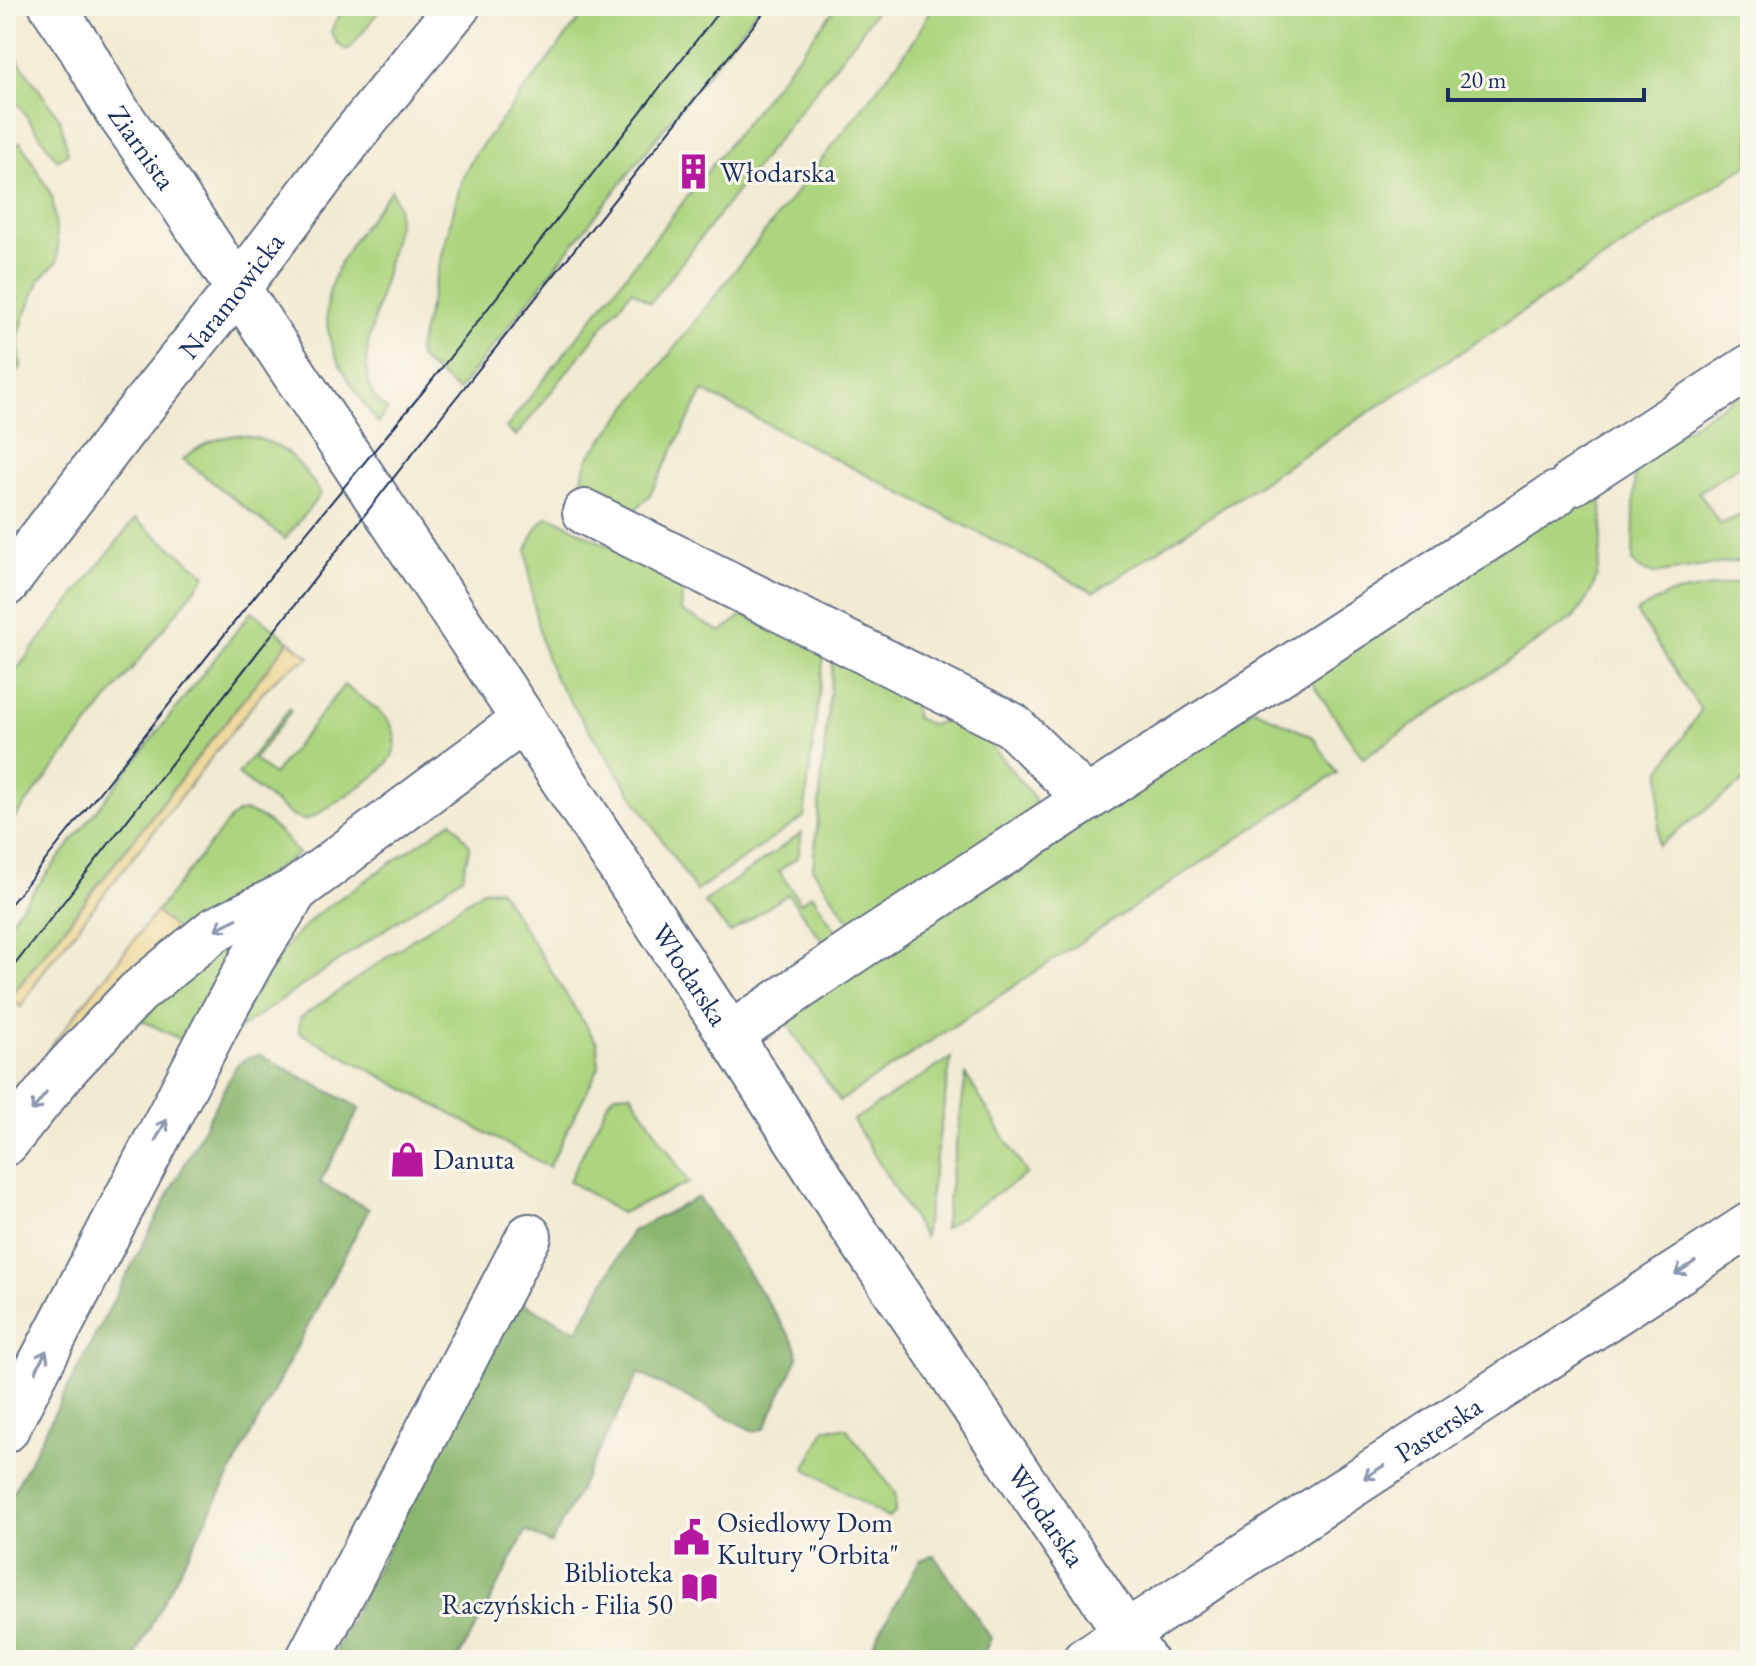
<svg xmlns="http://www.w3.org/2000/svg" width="1756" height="1666" viewBox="0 0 1756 1666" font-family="'EB Garamond',serif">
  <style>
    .green { fill: #add57f; stroke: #64826e; stroke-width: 2 }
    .forest { fill: #8ab66e; stroke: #527266; stroke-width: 2 }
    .sand { fill: #eeda9e; stroke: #84847e; stroke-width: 2 }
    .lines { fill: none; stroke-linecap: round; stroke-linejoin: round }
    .street-casing { stroke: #667187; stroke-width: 48 }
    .secondary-casing { stroke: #667187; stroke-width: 48 }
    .street { stroke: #fff; stroke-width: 44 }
    .secondary { stroke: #fff; stroke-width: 44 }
    .tram { stroke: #1b2f5e; stroke-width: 2 }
    .oneway { stroke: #8d97ae }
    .labels { text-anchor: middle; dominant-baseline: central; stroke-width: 6; stroke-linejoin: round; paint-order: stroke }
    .street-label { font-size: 28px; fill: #1b2f5e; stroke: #fbf7ec }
    .poi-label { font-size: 28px; fill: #1b2f5e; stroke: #fbf7ec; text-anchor: start }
  </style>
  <rect width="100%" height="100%" fill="#fbf7ec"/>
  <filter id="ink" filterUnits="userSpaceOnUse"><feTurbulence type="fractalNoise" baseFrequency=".0125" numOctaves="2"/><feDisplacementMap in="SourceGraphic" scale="16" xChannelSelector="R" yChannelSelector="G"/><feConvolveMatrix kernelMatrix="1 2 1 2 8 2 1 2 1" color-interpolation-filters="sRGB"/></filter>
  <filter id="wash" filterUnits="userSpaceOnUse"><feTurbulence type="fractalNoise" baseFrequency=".006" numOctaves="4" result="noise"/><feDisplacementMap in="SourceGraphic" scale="32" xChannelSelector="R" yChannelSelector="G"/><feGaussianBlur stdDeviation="1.8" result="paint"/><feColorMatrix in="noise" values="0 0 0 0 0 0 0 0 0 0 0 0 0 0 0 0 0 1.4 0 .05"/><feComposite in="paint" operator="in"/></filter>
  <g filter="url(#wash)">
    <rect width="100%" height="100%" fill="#f2ebd3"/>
    <g class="green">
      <polygon points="347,6 383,6 348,51 338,44 331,32 335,22"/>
      <polygon points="591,6 760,6 458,391 422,361 419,356 418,350 460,185 466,171 475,154 586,11"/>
      <polygon points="837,6 879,6 859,35 650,303 632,290 516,436 506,428"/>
      <path d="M 933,6 L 1750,6 L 1750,163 L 1094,592 L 703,391 L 650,495 L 633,512 C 620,507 584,498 582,483 C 581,475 586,465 589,457 L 898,62 L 915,39 Z"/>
      <polygon points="6,43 60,119 68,153 57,160 6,87"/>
      <polygon points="21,142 52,196 58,247 57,262 40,279 23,320 18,341 21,367 6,387 6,153"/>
      <path d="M 391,190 L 398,206 L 398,224 L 368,344 C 366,361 365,380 374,396 C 377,401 383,406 387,410 L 378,423 C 365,405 351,386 341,367 C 302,295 350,245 391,190 Z"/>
      <polygon points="1750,388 1750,459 1699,492 1720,524 1743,514 1750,514 1750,559 1654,574 1639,569 1633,562 1635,461"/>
      <path d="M 238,435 C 282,440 298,458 321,494 L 285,539 L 183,459 C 202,444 214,438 238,435 Z"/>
      <path d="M 1588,492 L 1600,500 C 1604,511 1602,522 1602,533 C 1600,569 1597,591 1573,618 L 1363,758 L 1308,677 Z"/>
      <path d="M 547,517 L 557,519 L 683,586 L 681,611 L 721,632 L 743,615 L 824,654 L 804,817 L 696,891 L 556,680 C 537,643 531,592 527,550 C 531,537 536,526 547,517 Z"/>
      <polygon points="135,519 206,575 6,829 6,683"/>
      <polygon points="1750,580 1750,772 1745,780 1658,846 1661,770 1701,710 1636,612 1667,595"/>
      <polygon points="252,611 289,641 6,1002 6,926"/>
      <polygon points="833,660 912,699 916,718 931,725 950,719 982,734 1035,799 1034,815 856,930 813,869"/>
      <path d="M 344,685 C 356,695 379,708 388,720 C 412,755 374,777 350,793 C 338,801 326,809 313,817 L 303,820 L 292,816 L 238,774 L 289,709 L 291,711 L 254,759 L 273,775 Z"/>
      <polygon points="1254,709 1313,737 1337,773 840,1101 784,1019"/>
      <path d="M 245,811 C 267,817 285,836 298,854 L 181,934 L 156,912 L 231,818 L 238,813 Z"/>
      <polygon points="452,821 470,846 462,877 230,1035 265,977 291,940 317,914"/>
      <polygon points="802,833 798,857 779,871 801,903 812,894 842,940 828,949 788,894 730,933 704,902"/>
      <polygon points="499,889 597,1043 599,1067 549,1167 299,1032 300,1018 483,890"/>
      <polygon points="219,951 230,953 232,958 188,1043 135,1017"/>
      <polygon points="951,1058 924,1237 853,1120"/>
      <polygon points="966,1075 1027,1174 944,1228"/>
      <polygon points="631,1093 689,1183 621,1213 569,1181 609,1100 615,1094"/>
      <polygon points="826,1428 846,1428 895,1492 895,1513 888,1518 805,1468"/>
    </g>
    <g class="forest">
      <polygon points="260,1055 360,1108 320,1183 369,1209 133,1660 6,1660 6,1506 236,1066 248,1057"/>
      <polygon points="698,1197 795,1344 798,1358 765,1428 755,1432 639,1373 551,1544 526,1531 486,1609 457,1660 330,1660 516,1299 577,1331 632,1231"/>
      <polygon points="934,1555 991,1638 984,1653 974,1660 864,1660 920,1560"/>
    </g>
    <g class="sand">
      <polygon points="289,641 310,657 282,673 264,691 45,969 21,1007 10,998"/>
      <polygon points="156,912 181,934 33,1075 54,1042"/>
    </g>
  </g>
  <g filter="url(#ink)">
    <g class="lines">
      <defs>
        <g id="street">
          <path id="s1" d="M 52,6 L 80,47 L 117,111 L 172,189 L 524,720 L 730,1035 L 849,1222 L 1144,1660"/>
          <polyline points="1572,483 1750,367"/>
          <polyline points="585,512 1012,725 1087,799"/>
          <polyline points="730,1035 858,948 1556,494"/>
          <polyline points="6,1143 68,1066 137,993 214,930 296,890 524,720"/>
          <polyline points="6,1430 219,1020 253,958 296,890"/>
          <polyline points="308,1660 529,1236"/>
          <path id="s2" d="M 1085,1660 L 1750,1225"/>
        </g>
        <g id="secondary">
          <path id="s3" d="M 6,584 L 125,428 L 238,288 L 352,137 L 458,6"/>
        </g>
      </defs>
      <use href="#street" class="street-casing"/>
      <use href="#secondary" class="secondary-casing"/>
      <use href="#street" class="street"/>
      <use href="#secondary" class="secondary"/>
      <g class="tram">
        <polyline points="6,910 286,557 426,388 723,6"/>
        <polyline points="6,976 447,409 769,6"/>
      </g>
    </g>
    <defs><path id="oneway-shaft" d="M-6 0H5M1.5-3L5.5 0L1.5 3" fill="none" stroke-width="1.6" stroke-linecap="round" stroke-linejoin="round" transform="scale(2)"/></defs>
    <g class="oneway">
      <use href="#oneway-shaft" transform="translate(226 924) rotate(154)"/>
      <use href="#oneway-shaft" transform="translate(39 1102) rotate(129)"/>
      <use href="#oneway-shaft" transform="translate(161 1130) rotate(-62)"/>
      <use href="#oneway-shaft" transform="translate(1685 1268) rotate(147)"/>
      <use href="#oneway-shaft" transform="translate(41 1361) rotate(-63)"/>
      <use href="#oneway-shaft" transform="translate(1374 1472) rotate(147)"/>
    </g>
  </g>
  <defs>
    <symbol id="building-bare" viewBox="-9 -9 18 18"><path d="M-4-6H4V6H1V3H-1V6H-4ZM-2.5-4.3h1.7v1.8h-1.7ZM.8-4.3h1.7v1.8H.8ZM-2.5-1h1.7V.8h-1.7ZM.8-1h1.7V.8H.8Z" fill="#b5179e" stroke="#fbf7ec" stroke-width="2.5" paint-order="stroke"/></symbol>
    <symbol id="shop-bare" viewBox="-9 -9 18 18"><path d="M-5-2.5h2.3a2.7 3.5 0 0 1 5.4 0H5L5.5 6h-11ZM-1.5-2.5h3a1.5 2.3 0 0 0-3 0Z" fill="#b5179e" stroke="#fbf7ec" stroke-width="2.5" paint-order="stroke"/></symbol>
    <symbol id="civic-bare" viewBox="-9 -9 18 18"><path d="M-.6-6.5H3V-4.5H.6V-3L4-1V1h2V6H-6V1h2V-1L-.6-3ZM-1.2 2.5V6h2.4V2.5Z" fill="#b5179e" stroke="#fbf7ec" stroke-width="2.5" paint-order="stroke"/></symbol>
    <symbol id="library-bare" viewBox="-9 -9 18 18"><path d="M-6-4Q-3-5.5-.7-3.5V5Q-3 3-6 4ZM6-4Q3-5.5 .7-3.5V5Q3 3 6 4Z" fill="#b5179e" stroke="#fbf7ec" stroke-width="2.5" paint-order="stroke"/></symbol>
  </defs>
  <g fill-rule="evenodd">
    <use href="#building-bare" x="668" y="146" width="51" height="51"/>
    <use href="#shop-bare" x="382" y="1134" width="51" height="51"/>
    <use href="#civic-bare" x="666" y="1512" width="51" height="51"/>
    <use href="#library-bare" x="674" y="1562" width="51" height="51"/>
  </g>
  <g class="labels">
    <g class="street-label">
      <text stroke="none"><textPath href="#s1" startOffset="168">Ziarnista</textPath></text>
      <text stroke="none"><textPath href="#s3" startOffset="366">Naramowicka</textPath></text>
      <text stroke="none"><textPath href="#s1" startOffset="1160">Włodarska</textPath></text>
      <text stroke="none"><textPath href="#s2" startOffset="422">Pasterska</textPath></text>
      <text stroke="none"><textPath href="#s1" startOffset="1808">Włodarska</textPath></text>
    </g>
    <g class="poi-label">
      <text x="720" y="172">Włodarska</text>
      <text x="433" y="1159">Danuta</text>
      <text x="717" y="1522">Osiedlowy Dom<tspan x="717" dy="32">Kultury "Orbita"</tspan></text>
      <text x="673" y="1572" text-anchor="end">Biblioteka<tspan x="673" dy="32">Raczyńskich - Filia 50</tspan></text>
    </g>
  </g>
  <rect width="1756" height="1666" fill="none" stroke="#fbf7ec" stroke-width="32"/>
  <path d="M1448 88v12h196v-12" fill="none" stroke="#1b2f5e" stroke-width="4"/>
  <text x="1460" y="88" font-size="24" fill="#1b2f5e" stroke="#fbf7ec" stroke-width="6" paint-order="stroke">20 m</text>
</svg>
